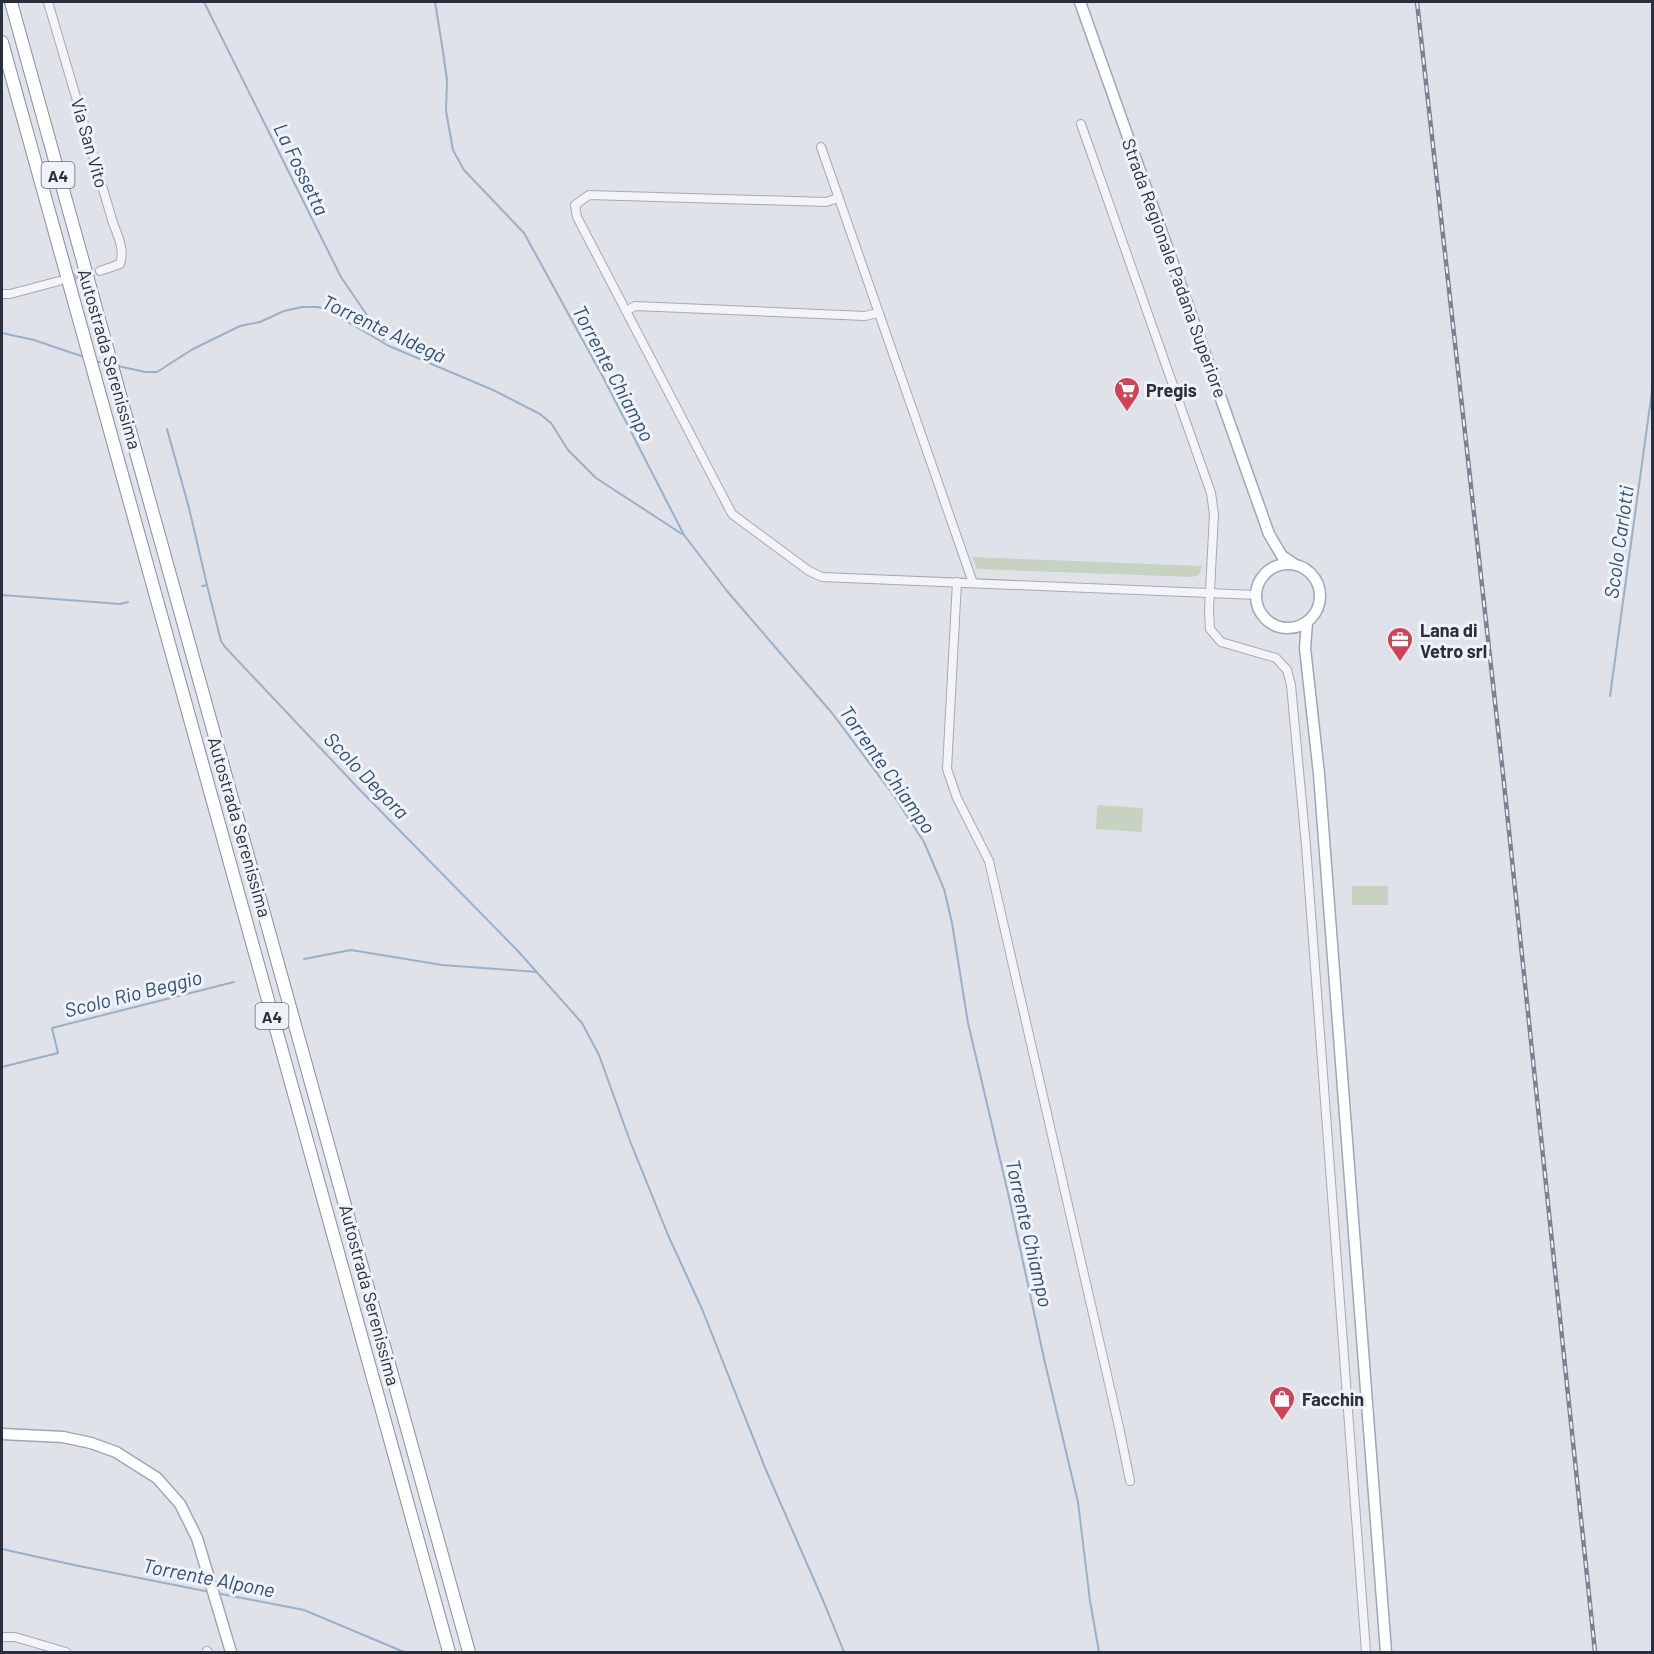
<svg xmlns="http://www.w3.org/2000/svg" width="1654" height="1654" viewBox="0 0 1654 1654" font-family="Barlow,sans-serif">
  <style>
    .green { fill: #c5d3c0 }
    .lines { fill: none; stroke-linecap: round; stroke-linejoin: round }
    .stream { stroke: #9ab0c9; stroke-width: 2 }
    .minor-tunnel { stroke: #babfc7; stroke-width: 8; stroke-dasharray: 8 4; stroke-linecap: butt }
    .minor-casing { stroke: #a4aab3; stroke-width: 10 }
    .major-casing { stroke: #9ea7b5; stroke-width: 13 }
    .highway-casing { stroke: #8690a0; stroke-width: 14 }
    .minor { stroke: #f2f4f7; stroke-width: 8 }
    .major { stroke: #fff; stroke-width: 10 }
    .highway { stroke: #fff; stroke-width: 12 }
    .rail-casing { stroke: #788292; stroke-width: 4.5 }
    .rail { stroke: #eff2f6; stroke-width: 2; stroke-dasharray: 7; stroke-linecap: butt }
    .labels { text-anchor: middle; dominant-baseline: central; stroke-width: 6; stroke-linejoin: round; paint-order: stroke }
    .shield { fill: #eff2f6; stroke: #646a77; stroke-width: 1.5 }
    .shield-label { font-size: 16px; font-weight: bold; fill: #283040 }
    .street-label { font-size: 18px; fill: #283040; stroke: #eff2f6 }
    .poi-label { font-size: 18px; font-weight: bold; fill: #283040; stroke: #eff2f6; text-anchor: start }
    .water-label { font-size: 20px; font-style: italic; fill: #314e75; stroke: #eff2f6 }
  </style>
  <rect width="100%" height="100%" fill="#dfe3e9"/>
  <g class="green">
    <polygon points="972,557 1202,566 1199,575 1192,577 977,569"/>
    <polygon points="1097,805 1143,808 1142,832 1096,829"/>
    <rect x="1352" y="886" width="36" height="19"/>
  </g>
  <g class="lines">
    <g class="stream">
      <polyline points="204,2 341,277 384,340"/>
      <polyline points="435,2 442,45 447,80 446,111 453,150 464,170 524,233 603,377 684,535 727,591 832,713 894,796 924,842 944,889 952,923 968,1023 1008,1193 1045,1363 1078,1502 1090,1601 1099,1652"/>
      <polyline points="2,333 34,340 84,357"/>
      <polyline points="95,361 107,364"/>
      <polyline points="118,366 145,372 157,372 193,349 240,326 260,322 284,311 302,307 318,307 329,311 389,346 493,390 540,414 551,423 568,450 596,478 682,534"/>
      <polyline points="167,429 189,508 207,585"/>
      <polyline points="202,586 207,585 221,641 225,647 359,789 517,950 582,1023 599,1055 630,1141 668,1235 702,1309 766,1470 825,1605 844,1652"/>
      <polyline points="2,595 120,604 128,602"/>
      <polyline points="1610,696 1652,391"/>
      <polyline points="304,959 351,950 442,965 537,972"/>
      <polyline points="2,1067 58,1053 52,1028 234,982"/>
      <polyline points="2,1549 74,1565 210,1592"/>
      <polyline points="216,1593 304,1610 404,1652"/>
    </g>
    <polyline class="minor-tunnel" points="63,280 100,271"/>
    <defs>
      <g id="minor">
        <path d="M 48,2 L 113,223 C 118,236 125,250 120,264 L 100,271"/>
        <polyline points="1081,124 1211,493 1214,514 1209,610 1210,629 1221,642 1276,658 1287,670 1291,685 1306,846 1366,1652"/>
        <polyline points="821,147 973,583"/>
        <polyline points="838,198 826,202 589,195 575,205 577,217 732,514 809,571 822,577 1256,595"/>
        <polyline points="2,294 10,294 59,281"/>
        <polyline points="626,311 635,306 865,316 878,313"/>
        <polyline points="957,582 947,769 957,798 989,861 1119,1427 1130,1481"/>
        <polyline points="2,1637 15,1637 66,1652"/>
        <polyline points="207,1651 208,1652"/>
      </g>
      <g id="major">
        <polyline points="1080,2 1269,534 1282,556 1294,564"/>
        <circle cx="1288" cy="596" r="32"/>
        <polyline points="1307,622 1305,648 1319,774 1386,1652"/>
        <polyline points="2,1434 63,1437 91,1443 116,1452 157,1478 180,1504 197,1538 231,1652"/>
      </g>
      <g id="highway">
        <polyline points="11,2 469,1652"/>
        <polyline points="2,42 449,1652"/>
      </g>
    </defs>
    <use href="#minor" class="minor-casing"/>
    <use href="#major" class="major-casing"/>
    <use href="#highway" class="highway-casing"/>
    <use href="#minor" class="minor"/>
    <use href="#major" class="major"/>
    <use href="#highway" class="highway"/>
    <defs>
      <polyline id="rail" points="1417,2 1503,774 1595,1652"/>
    </defs>
    <use href="#rail" class="rail-casing"/>
    <use href="#rail" class="rail"/>
  </g>
  <defs>
    <symbol id="supermarket-pin" viewBox="-11 -11 22 30"><path d="M0 17L-7.5 6A9.5 9.5 0 1 1 7.5 6Z" fill="#d04255" stroke="#eff2f6"/><path d="M-6-5.5h2.5l.6 2H6L4.5 2H-2.5L-4.4-4H-6ZM-1.5 3.2a1.3 1.3 0 1 0 .1 0ZM3 3.2a1.3 1.3 0 1 0 .1 0Z" fill="#fff"/></symbol>
    <symbol id="office-pin" viewBox="-11 -11 22 30"><path d="M0 17L-7.5 6A9.5 9.5 0 1 1 7.5 6Z" fill="#d04255" stroke="#eff2f6"/><path d="M-6-3h4V-5.5h4V-3h4V5H-6ZM-1-4.5V-3h2v-1.5ZM-6 0V1H6V0Z" fill="#fff"/></symbol>
    <symbol id="shop-pin" viewBox="-11 -11 22 30"><path d="M0 17L-7.5 6A9.5 9.5 0 1 1 7.5 6Z" fill="#d04255" stroke="#eff2f6"/><path d="M-5-2.5h2.3a2.7 3.5 0 0 1 5.4 0H5L5.5 6h-11ZM-1.5-2.5h3a1.5 2.3 0 0 0-3 0Z" fill="#fff"/></symbol>
  </defs>
  <g fill-rule="evenodd">
    <use href="#supermarket-pin" x="1112" y="375" width="30" height="40"/>
    <use href="#office-pin" x="1385" y="625" width="30" height="40"/>
    <use href="#shop-pin" x="1267" y="1384" width="30" height="40"/>
  </g>
  <g class="labels">
    <g class="shield">
      <rect x="41.5" y="162" width="33" height="26" rx="4.5"/>
      <rect x="255.5" y="1003" width="33" height="26" rx="4.5"/>
    </g>
    <g class="shield-label">
      <text x="58" y="175">A4</text>
      <text x="272" y="1016">A4</text>
    </g>
    <g class="street-label">
      <text transform="translate(90 143) rotate(74)">Via San Vito</text>
      <text transform="translate(1175 268) rotate(70)">Strada Regionale Padana Superiore</text>
      <text transform="translate(110 359) rotate(74)">Autostrada Serenissima</text>
      <text transform="translate(240 827) rotate(74)">Autostrada Serenissima</text>
      <text transform="translate(370 1295) rotate(75)">Autostrada Serenissima</text>
    </g>
    <g class="poi-label">
      <text x="1146" y="390">Pregis</text>
      <text x="1420" y="630">Lana di<tspan x="1420" dy="21">Vetro srl</tspan></text>
      <text x="1302" y="1399">Facchin</text>
    </g>
    <g class="water-label">
      <text transform="translate(302 169) rotate(64)">La Fossetta</text>
      <text transform="translate(384 328) rotate(25)">Torrente Aldegà</text>
      <text transform="translate(614 373) rotate(62)">Torrente Chiampo</text>
      <text transform="translate(1618 542) rotate(-82)">Scolo Carlotti</text>
      <text transform="translate(888 769) rotate(55)">Torrente Chiampo</text>
      <text transform="translate(367 775) rotate(46)">Scolo Degora</text>
      <text transform="translate(133 993) rotate(-14)">Scolo Rio Beggio</text>
      <text transform="translate(1030 1233) rotate(77)">Torrente Chiampo</text>
      <text transform="translate(209 1577) rotate(11)">Torrente Alpone</text>
    </g>
  </g>
  <rect width="1654" height="1654" fill="none" stroke="#283040" stroke-width="6"/>
</svg>
